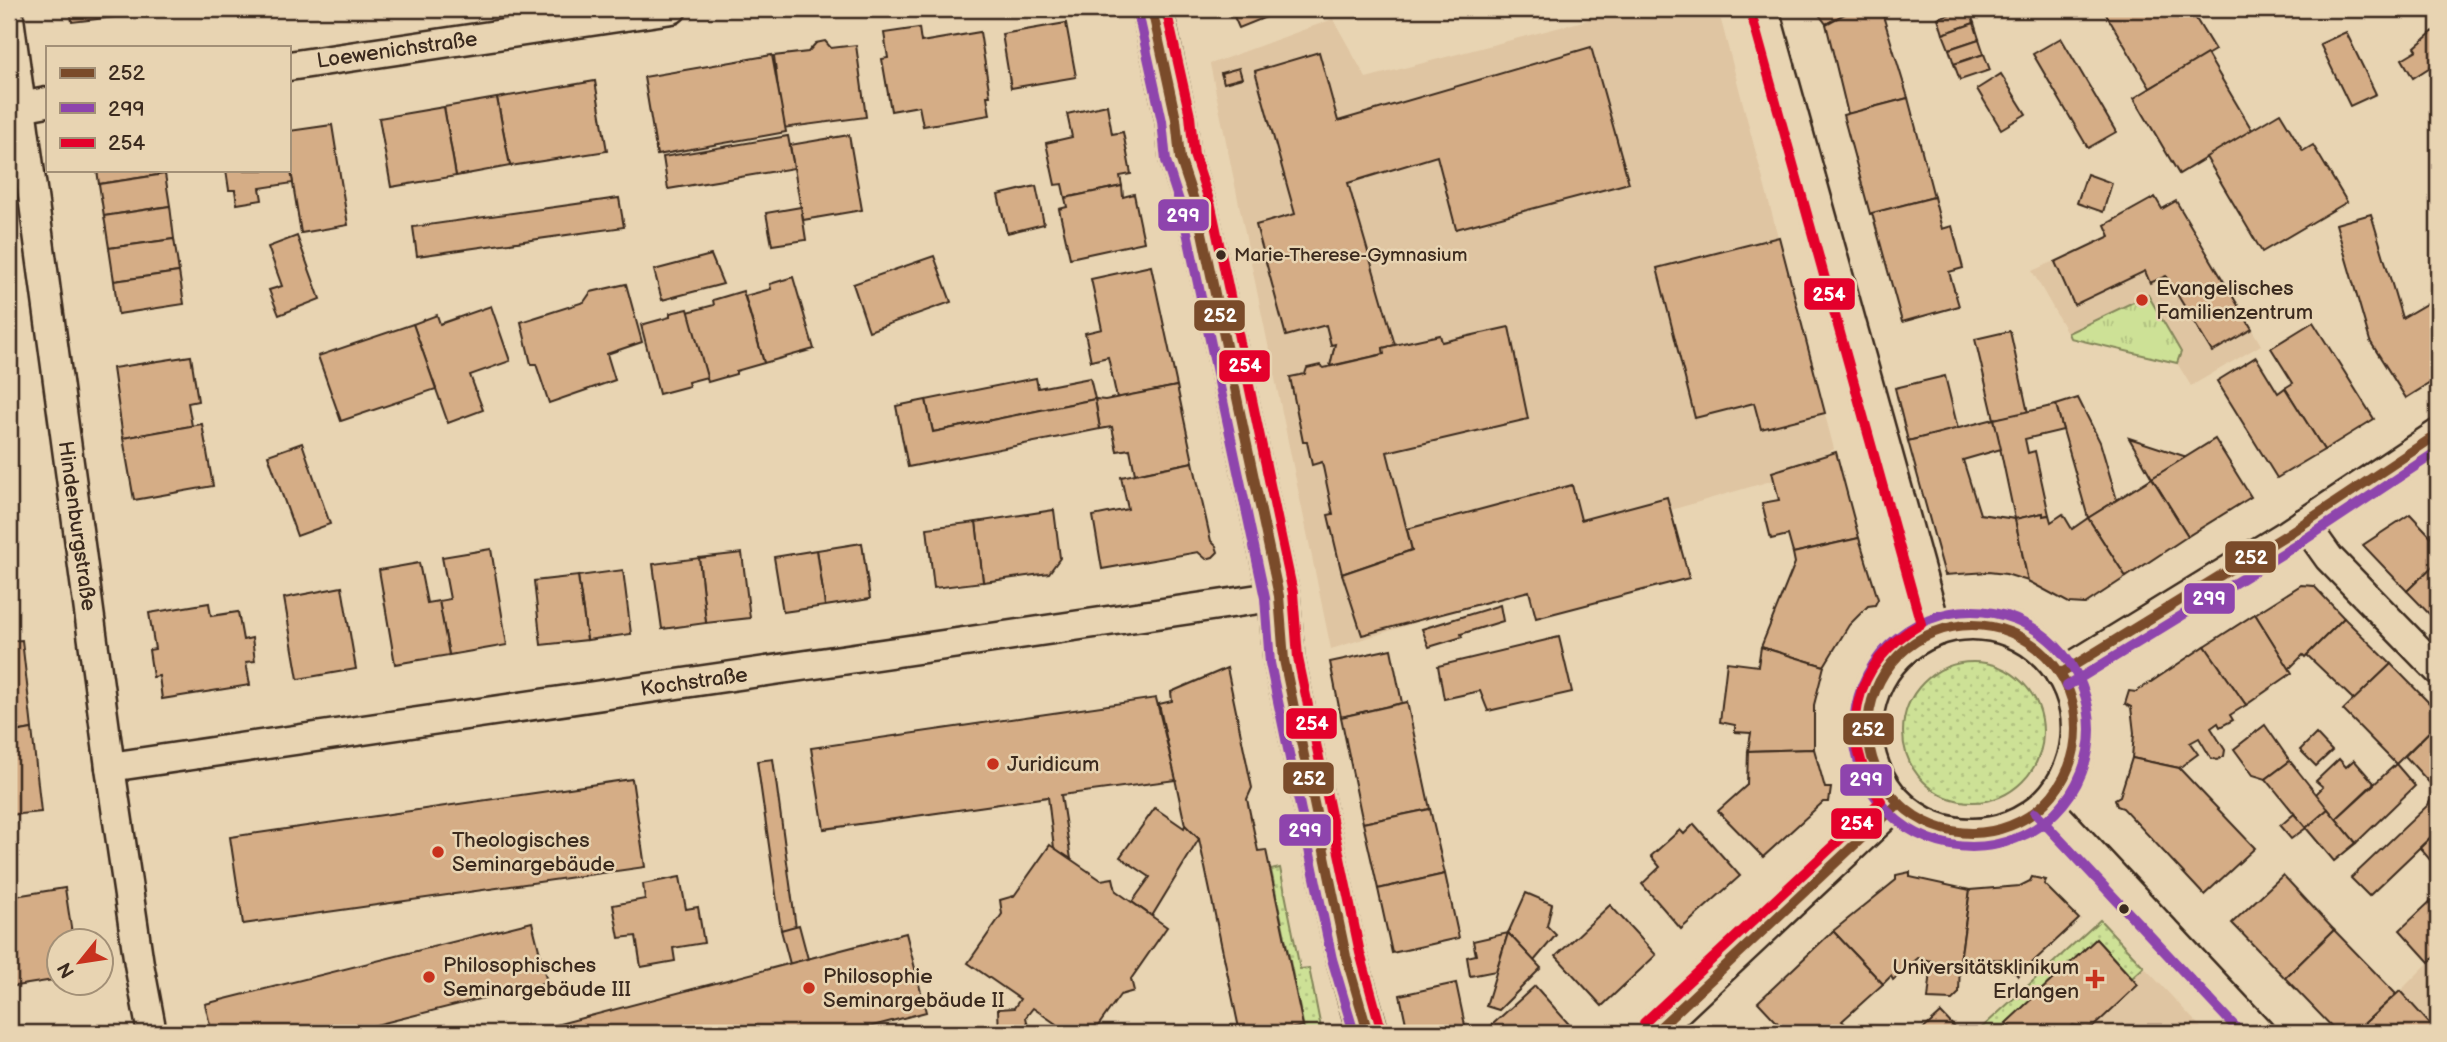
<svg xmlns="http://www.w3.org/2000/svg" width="2447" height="1042" viewBox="0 0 2447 1042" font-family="'Balsamiq Sans',sans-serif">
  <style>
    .built { fill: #dfc5a2 }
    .grass { fill: url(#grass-dots); stroke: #84865a; stroke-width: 2 }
    .park { fill: url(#park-tufts); stroke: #84865a; stroke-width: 2 }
    .building { fill: #d5ad86; stroke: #3b2a1e; stroke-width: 2 }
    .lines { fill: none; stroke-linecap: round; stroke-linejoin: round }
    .street-casing { stroke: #3b2a1e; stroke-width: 33 }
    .secondary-casing { stroke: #3b2a1e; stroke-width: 44 }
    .street { stroke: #e8d4b2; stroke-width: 28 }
    .secondary { stroke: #e8d4b2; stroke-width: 38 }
    .bus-1-casing { stroke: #e8d4b2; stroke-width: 16 }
    .bus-2-casing { stroke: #e8d4b2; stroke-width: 16 }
    .bus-3-casing { stroke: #e8d4b2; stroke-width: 16 }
    .bus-1 { stroke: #7a4b2a; stroke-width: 10 }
    .bus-2 { stroke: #8e44ad; stroke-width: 10 }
    .bus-3 { stroke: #e4002b; stroke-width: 10 }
    .bus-dot { fill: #3b2a1e; stroke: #e8d4b2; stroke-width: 2.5 }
    .poi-dot { fill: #c8321e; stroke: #e8d4b2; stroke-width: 2.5 }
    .labels { text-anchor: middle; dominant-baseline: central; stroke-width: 5; stroke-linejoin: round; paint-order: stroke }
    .bus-label { font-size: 19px; fill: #3b2a1e; stroke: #e8d4b2; text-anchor: start }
    .street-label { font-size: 21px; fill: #3b2a1e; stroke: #e8d4b2 }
    .poi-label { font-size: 21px; fill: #3b2a1e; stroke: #e8d4b2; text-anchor: start }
    .line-badge { stroke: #e8d4b2; stroke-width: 2.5 }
    .badge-label { font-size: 19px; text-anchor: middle; font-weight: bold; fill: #fff }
  </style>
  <defs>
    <pattern id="grass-dots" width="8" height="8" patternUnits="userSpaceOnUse" patternTransform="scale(1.75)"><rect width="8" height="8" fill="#cde196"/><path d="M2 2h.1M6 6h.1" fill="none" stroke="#b1c181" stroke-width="1.8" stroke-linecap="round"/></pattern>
    <pattern id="park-tufts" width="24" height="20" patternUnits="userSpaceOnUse" patternTransform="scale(1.75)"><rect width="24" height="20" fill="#cde196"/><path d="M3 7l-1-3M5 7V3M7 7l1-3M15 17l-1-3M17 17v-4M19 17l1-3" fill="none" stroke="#b1c181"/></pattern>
  </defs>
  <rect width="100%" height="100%" fill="#e8d4b2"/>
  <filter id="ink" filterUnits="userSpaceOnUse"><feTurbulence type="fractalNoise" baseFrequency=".0143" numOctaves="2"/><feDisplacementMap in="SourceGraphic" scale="14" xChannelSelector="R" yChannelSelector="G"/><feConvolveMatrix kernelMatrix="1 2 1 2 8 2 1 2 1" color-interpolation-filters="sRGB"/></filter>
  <g filter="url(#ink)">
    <g class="built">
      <polygon points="1629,9 1718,9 1834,449 1797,470 1774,480 1671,510 1689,578 1536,618 1528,591 1473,605 1331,649 1210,64 1333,19 1366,78"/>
      <polygon points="2155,197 2162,209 2176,201 2261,345 2191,386 2177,363 2070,338 2032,271 2110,236 2105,225"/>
      <polygon points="2100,920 2206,1033 1976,1033"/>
      <polygon points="2438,953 2438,1033 2354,1033 2400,991"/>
    </g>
    <g class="grass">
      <circle cx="1973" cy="732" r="70"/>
      <polygon points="1280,868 1300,969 1309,968 1322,1033 1305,1033 1271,870"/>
      <polygon points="2100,920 2144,967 2132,978 2096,939 2006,1023 2015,1033 1976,1033"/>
    </g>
    <polygon class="park" points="2148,295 2181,352 2177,363 2070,338 2068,333"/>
    <g class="building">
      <polygon points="70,9 140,9 140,14 72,22"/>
      <polygon points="1226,9 1286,9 1239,28 1233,14 1229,16"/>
      <polygon points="1815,9 1854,9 1826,24"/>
      <polygon points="1854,9 1881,9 1908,98 1848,114 1826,24"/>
      <polygon points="1966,9 1969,9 1974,23 1943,34 1938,18"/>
      <polygon points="2108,9 2190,9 2215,50 2150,88 2104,11"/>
      <polygon points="1066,23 1076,77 1011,88 1002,34"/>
      <polygon points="1974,23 1979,39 1949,49 1943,34"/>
      <polygon points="2438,27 2438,62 2413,78 2402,59 2417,50 2415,47"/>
      <polygon points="919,28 921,42 980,32 990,96 987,96 990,115 923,126 919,106 891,111 882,59 888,58 884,33"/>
      <polygon points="2346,32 2376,94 2350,106 2320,44"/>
      <polygon points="2061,38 2116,132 2088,148 2033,54"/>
      <polygon points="1979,39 1984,54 1954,64 1949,49"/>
      <polygon points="825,41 831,48 856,45 866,117 783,128 774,56 808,52 816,43"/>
      <polygon points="1591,47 1629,183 1456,229 1437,156 1348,183 1395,345 1383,348 1384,354 1330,366 1335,344 1331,345 1326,325 1286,336 1256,225 1295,214 1255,71 1319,52 1338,121"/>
      <polygon points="1984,54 1990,70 1960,80 1954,64"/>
      <polygon points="2207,54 2252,130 2179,174 2134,98"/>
      <polygon points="772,55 786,132 657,155 644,77"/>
      <polygon points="1239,68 1242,78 1224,83 1221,73"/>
      <polygon points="2001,74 2026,114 2001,129 1977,89"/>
      <polygon points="595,81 607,151 510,166 497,98"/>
      <polygon points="497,98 510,166 456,176 444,107"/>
      <polygon points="1908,98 1934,197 1870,214 1843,115"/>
      <polygon points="1107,105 1112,134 1123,132 1131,174 1120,176 1122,186 1065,198 1062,184 1055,185 1046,143 1072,137 1067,114"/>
      <polygon points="444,107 456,176 391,187 379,118"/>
      <polygon points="2280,113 2303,151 2313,145 2347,202 2262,252 2206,157"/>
      <polygon points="332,125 348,225 301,233 289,160 289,131"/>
      <polygon points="849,135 862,210 803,220 790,145"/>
      <polygon points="788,136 794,168 668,189 663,157"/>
      <polygon points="289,160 293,183 260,188 262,200 237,204 235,190 229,190 226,170 289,170"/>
      <polygon points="97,170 164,170 165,174 99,184"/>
      <polygon points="165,174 170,206 104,216 99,184"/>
      <polygon points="2087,174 2112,183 2103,212 2077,203"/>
      <polygon points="1036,186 1044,224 1007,233 998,195"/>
      <polygon points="1122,186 1123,197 1134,194 1144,242 1070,258 1059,209 1067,207 1065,198"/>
      <polygon points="1934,197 1942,229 1952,226 1963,268 1949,272 1959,306 1902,322 1872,213"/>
      <polygon points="2155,197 2162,209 2176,201 2252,329 2212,352 2166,276 2150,283 2145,271 2074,305 2055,262 2110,236 2105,225"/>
      <polygon points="619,198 624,227 417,256 413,227"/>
      <polygon points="170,206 174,239 109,248 104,216"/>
      <polygon points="801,207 806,240 772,245 766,213"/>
      <polygon points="2371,214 2402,318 2433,300 2438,309 2438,378 2406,398 2370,341 2336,224"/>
      <polygon points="297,236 320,299 279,315 269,290 282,286 268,247"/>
      <polygon points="1779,237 1825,413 1761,429 1754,403 1695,418 1657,268"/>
      <polygon points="174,239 179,272 114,281 109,248"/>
      <polygon points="711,255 723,284 662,300 654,270"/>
      <polygon points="934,256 951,302 869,331 853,284"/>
      <polygon points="1151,266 1177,386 1117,398 1108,357 1091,361 1085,333 1102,329 1091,279"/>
      <polygon points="179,272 184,304 118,314 114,281"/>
      <polygon points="793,277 814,349 764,363 745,296 771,289 770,284"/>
      <polygon points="626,284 642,342 607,354 615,380 549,403 536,364 531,364 521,322 584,302 591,292"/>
      <polygon points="743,291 764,363 736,371 736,374 708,382 688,312 714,305 713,300"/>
      <polygon points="491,306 510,361 470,375 483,410 448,423 413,324 437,315 440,324"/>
      <polygon points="688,309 707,377 688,382 689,386 659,394 641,325 670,317 670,313"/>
      <polygon points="2313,322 2374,419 2324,450 2285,388 2293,383 2271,348"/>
      <polygon points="413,324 436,389 341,421 318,356"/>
      <polygon points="1509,327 1528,419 1387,452 1412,550 1342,574 1328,515 1333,514 1322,462 1312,465 1307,442 1303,442 1290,377 1305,374 1307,368 1320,365 1324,368 1384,354 1383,348 1403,343 1440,335 1442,342"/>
      <polygon points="2010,331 2028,413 1994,419 1975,339"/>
      <polygon points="191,356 198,401 188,403 192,426 123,438 113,368"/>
      <polygon points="2256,357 2278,393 2285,388 2324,450 2277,478 2217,381"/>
      <polygon points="1945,376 1958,429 1908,441 1895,388"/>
      <polygon points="1036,378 1038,388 1090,378 1095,399 933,432 926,400"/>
      <polygon points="1177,386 1193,462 1135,474 1130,449 1117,451 1112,427 1100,429 1095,399 1105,400"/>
      <polygon points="2078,398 2100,442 2117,500 2088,518 2056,405"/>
      <polygon points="1095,399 1100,429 908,467 896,406 926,400 933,432"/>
      <polygon points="2056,405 2063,430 2025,439 2028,453 2035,451 2049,515 2043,516 2043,513 2015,519 1994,419"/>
      <polygon points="1994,419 2001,449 1963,460 1980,514 2015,519 2028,581 2006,574 1988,572 1945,575 1908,441"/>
      <polygon points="202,424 213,486 134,500 123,438"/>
      <polygon points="2129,438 2187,457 2152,478"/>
      <polygon points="2215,439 2251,497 2188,536 2152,478"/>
      <polygon points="302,443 330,524 297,536 268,455"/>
      <polygon points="1836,452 1859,538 1793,553 1788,535 1771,539 1762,503 1779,500 1772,472"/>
      <polygon points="1193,462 1211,541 1216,546 1218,552 1213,557 1206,559 1198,552 1102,569 1093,516 1128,509 1121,477"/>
      <polygon points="2152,478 2188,536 2126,577 2088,518"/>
      <polygon points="1572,485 1581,520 1667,497 1689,578 1536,618 1529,591 1362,635 1342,574 1412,550 1407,529"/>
      <polygon points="1054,510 1060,558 1049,573 983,582 976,522"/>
      <polygon points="2043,513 2043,516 2049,515 2051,522 2063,514 2072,529 2088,518 2126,577 2085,604 2069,603 2028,581 2015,519"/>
      <polygon points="2410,514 2438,544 2438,561 2407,591 2363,545"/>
      <polygon points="976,522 983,582 934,588 927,528"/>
      <polygon points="1859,538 1878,599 1875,605 1868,606 1849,625 1824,666 1761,647 1795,563 1793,553"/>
      <polygon points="862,543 870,599 825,606 817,550"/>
      <polygon points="491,549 507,645 449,655 439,601 450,599 442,557"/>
      <polygon points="817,550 825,606 783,612 774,557"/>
      <polygon points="742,553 750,618 706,623 699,558"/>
      <polygon points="699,558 706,623 662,629 653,564"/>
      <polygon points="2438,561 2438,623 2407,591"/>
      <polygon points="419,563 427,603 439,601 449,655 395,664 379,570"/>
      <polygon points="623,570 631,634 587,640 578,576"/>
      <polygon points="578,576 587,640 541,645 534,581"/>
      <polygon points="2301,585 2314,586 2344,618 2305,657 2303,655 2289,669 2255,614"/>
      <polygon points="342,587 356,669 298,679 284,598"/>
      <polygon points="209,603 211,616 238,612 243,640 252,638 255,661 246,662 250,685 162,699 159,676 153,677 149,650 155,649 149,613"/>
      <polygon points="1500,605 1503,621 1461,634 1462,637 1429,647 1422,629"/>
      <polygon points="2255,614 2292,673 2246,705 2205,646"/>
      <polygon points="2344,618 2391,664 2354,700 2307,655"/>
      <polygon points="1559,637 1572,692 1488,711 1480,691 1444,699 1438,666"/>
      <polygon points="22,640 32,729 9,733 9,641"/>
      <polygon points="2205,646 2246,705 2230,715 2233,720 2220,727 2218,723 2211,728 2225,750 2224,756 2217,760 2211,758 2199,738 2190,743 2198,754 2179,768 2132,758 2134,733 2131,707 2125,704 2129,691 2136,692"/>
      <polygon points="1761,647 1824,666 1814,705 1814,749 1748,751 1751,733 1735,732 1735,725 1720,722 1727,662 1758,666"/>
      <polygon points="1391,649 1402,703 1341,717 1330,662"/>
      <polygon points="2391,664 2438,712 2438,723 2396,764 2343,710"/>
      <polygon points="1227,668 1252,788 1247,799 1258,851 1266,850 1303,1026 1289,1029 1290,1033 1240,1033 1199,839 1185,825 1159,704 1172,701 1171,692"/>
      <polygon points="1156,698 1176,780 1061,795 1071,859 1054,848 1048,797 824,829 811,748"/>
      <polygon points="1407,702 1430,809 1363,823 1341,717"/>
      <polygon points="2438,723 2438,830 2369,896 2351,878 2428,805 2436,790 2405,756"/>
      <polygon points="2265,725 2290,761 2266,779 2253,775 2234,749"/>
      <polygon points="32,729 41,812 9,815 9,733"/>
      <polygon points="2316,734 2332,751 2316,766 2300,750"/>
      <polygon points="1814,749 1825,788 1831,788 1829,802 1823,802 1763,857 1718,811 1747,785 1748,751"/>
      <polygon points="2132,758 2179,768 2255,848 2204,895 2123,808 2117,806 2115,799 2120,796"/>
      <polygon points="773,759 796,928 781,930 757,761"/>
      <polygon points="2339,759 2346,767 2354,760 2374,783 2336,819 2315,795 2323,787 2316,781"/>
      <polygon points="2290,761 2328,809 2306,828 2266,779"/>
      <polygon points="2396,764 2415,786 2356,843 2336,819"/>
      <polygon points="632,779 645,867 243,924 230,837"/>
      <polygon points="1155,808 1184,828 1185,825 1199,839 1152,916 1132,902 1150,877 1120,857"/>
      <polygon points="1430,809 1445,874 1378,889 1363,823"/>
      <polygon points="2328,809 2356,843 2334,861 2306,828"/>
      <polygon points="2294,814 2306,828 2291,839 2280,826"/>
      <polygon points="1694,824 1740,876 1681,929 1642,884 1660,867 1651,856 1680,830 1684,834"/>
      <polygon points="2438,830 2438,867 2437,868 2420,848"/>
      <polygon points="1050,845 1101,880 1113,878 1116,891 1167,927 1131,979 1134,991 1120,995 1093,1033 1069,1033 1033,1008 1026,1017 1029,1032 999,1033 998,1009 1014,1008 1020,999 968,963 1002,914 1000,900 1014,896"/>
      <polygon points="1910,872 1910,877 1970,890 1960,961 1959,993 1952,1000 1928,999 1932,961 1918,958 1893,980 1891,976 1883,984 1833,931 1896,880 1896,875"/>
      <polygon points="1445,874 1459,938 1392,953 1378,889"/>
      <polygon points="2283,875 2334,930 2285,978 2232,923"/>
      <polygon points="680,877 686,909 698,907 704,943 673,948 675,961 641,967 636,936 619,938 613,905 645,899 643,884"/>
      <polygon points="2032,877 2046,880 2044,884 2079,919 2018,976 2003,959 1960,961 1970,890 2020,886 2030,881"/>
      <polygon points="65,888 73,940 60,940 60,979 9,987 9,897"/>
      <polygon points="1526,893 1552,904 1547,926 1556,935 1534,961 1508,933"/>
      <polygon points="2438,894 2438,953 2429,962 2400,930"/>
      <polygon points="1610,905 1656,955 1602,1006 1556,956"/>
      <polygon points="532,922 547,982 344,1033 212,1033 205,1004"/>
      <polygon points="799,925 808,959 790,964 781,930"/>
      <polygon points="2334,930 2396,994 2354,1033 2338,1033 2285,978"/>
      <polygon points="1833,931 1883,984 1842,1021 1854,1033 1787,1033 1758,1002"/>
      <polygon points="906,933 926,1012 846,1033 525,1033"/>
      <polygon points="1508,933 1496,971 1470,976 1467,957 1476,955 1473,941"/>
      <polygon points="1508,933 1541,968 1499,1010 1486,1006"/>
      <polygon points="2096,939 2138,985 2093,1027 2086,1028 2073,1025 2064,1033 2015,1033 2006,1023"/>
      <polygon points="1456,983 1466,1030 1473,1033 1408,1033 1400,995"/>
      <polygon points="1535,986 1575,1031 1573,1033 1483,1033"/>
      <polygon points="2400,991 2438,1033 2354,1033"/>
      <polygon points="1941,1013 1960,1033 1919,1033"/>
    </g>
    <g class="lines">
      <defs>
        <g id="street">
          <polyline points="1764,9 1937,631"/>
          <polyline points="9,18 110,767 139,964 152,1033"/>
          <polyline points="289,66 672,9"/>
          <polyline points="20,107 47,102"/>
          <polyline points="2304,523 2329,558 2438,670"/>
          <circle cx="1972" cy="729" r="104"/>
          <polyline points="2060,674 2288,534 2438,434"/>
          <polyline points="110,767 1279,596"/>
          <polyline points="2045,803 2260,1033"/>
          <polyline points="1654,1033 1899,803"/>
        </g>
        <polyline id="secondary" points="1152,9 1176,119 1180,158 1197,209 1279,596 1284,660 1346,956 1368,1033"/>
      </defs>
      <use href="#street" class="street-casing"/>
      <use href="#secondary" class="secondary-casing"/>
      <use href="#street" class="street"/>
      <use href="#secondary" class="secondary"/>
      <defs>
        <g id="bus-1">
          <polyline points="1152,9 1176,119 1180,158 1197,209 1279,596 1284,660 1346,956 1368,1033"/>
          <circle cx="1972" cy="729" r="104"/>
          <polyline points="2060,674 2288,534 2438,434"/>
          <polyline points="1654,1033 1899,803"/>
        </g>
        <g id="bus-2">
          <polyline points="1138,12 1162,121 1166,161 1183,213 1265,598 1270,663 1332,959 1354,1033"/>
          <circle cx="1972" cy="729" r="118"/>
          <polyline points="2067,686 2295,546 2438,451"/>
          <polyline points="2035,813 2241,1033"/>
        </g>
        <g id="bus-3">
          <polyline points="1166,9 1190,116 1194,155 1211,206 1293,593 1298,658 1360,953 1381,1029"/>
          <path d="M 1644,1023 L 1881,801 C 1836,737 1852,662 1921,624 L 1751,13"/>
        </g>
      </defs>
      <use href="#bus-1" class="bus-1-casing"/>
      <use href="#bus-2" class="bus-2-casing"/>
      <use href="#bus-3" class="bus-3-casing"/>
      <use href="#bus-1" class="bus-1"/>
      <use href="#bus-2" class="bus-2"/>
      <use href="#bus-3" class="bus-3"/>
    </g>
  </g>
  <g class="bus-dot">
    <circle cx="1221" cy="255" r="6"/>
    <circle cx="2124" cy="909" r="6"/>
  </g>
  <g class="poi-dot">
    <circle cx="2142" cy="300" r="7"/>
    <circle cx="993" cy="764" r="7"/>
    <circle cx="438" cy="852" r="7"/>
    <circle cx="429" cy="977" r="7"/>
    <path d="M2091.5 968.5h7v7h7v7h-7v7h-7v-7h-7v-7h7z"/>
    <circle cx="809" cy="988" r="7"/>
  </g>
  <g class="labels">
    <g class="bus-label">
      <text x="1234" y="255">Marie-Therese-Gymnasium</text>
    </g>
    <g class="street-label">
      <text transform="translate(397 50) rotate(-8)">Loewenichstraße</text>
      <text transform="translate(77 526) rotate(82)">Hindenburgstraße</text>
      <text transform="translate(694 682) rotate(-8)">Kochstraße</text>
    </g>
    <g class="poi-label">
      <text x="2156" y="288">Evangelisches<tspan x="2156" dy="24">Familienzentrum</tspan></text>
      <text x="1007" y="764">Juridicum</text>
      <text x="452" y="840">Theologisches<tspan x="452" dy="24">Seminargebäude</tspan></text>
      <text x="443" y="965">Philosophisches<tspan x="443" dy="24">Seminargebäude III</tspan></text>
      <text x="2079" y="967" text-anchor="end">Universitätsklinikum<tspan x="2079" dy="24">Erlangen</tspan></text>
      <text x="823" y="976">Philosophie<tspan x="823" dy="24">Seminargebäude II</tspan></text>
    </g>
  </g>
  <g class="line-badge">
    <rect x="1157" y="198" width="53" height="34" rx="7" fill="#8e44ad"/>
    <rect x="1803" y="277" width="53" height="34" rx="7" fill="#e4002b"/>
    <rect x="1193" y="299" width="53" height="33" rx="7" fill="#7a4b2a"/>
    <rect x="1218" y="349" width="53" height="34" rx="7" fill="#e4002b"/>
    <rect x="2224" y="540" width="53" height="34" rx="7" fill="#7a4b2a"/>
    <rect x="2183" y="582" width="53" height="33" rx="7" fill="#8e44ad"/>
    <rect x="1285" y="707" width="53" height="33" rx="7" fill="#e4002b"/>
    <rect x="1842" y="712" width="53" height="34" rx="7" fill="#7a4b2a"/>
    <rect x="1282" y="761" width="53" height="34" rx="7" fill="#7a4b2a"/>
    <rect x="1839" y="763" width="54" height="34" rx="7" fill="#8e44ad"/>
    <rect x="1830" y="807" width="53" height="33" rx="7" fill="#e4002b"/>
    <rect x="1278" y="813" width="54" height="34" rx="7" fill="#8e44ad"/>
  </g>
  <g class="badge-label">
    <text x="1183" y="222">299</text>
    <text x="1829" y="301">254</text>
    <text x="1220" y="322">252</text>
    <text x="1245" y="372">254</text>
    <text x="2251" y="564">252</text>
    <text x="2209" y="605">299</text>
    <text x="1312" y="730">254</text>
    <text x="1868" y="736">252</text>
    <text x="1309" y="785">252</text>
    <text x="1866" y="786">299</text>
    <text x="1857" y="830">254</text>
    <text x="1305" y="837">299</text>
  </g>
  <rect width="2447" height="1042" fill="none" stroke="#e8d4b2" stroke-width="35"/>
  <rect x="18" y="18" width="2412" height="1007" fill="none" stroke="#3b2a1e" stroke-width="2.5" filter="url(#ink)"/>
  <rect x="46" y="46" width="245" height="126" fill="#e8d4b2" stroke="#a39077" stroke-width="2"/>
  <rect x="60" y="68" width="35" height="10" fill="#7a4b2a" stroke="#a39077" stroke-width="2"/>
  <text x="108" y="80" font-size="21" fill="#3b2a1e">252</text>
  <rect x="60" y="103" width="35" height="10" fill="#8e44ad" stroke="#a39077" stroke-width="2"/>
  <text x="108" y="116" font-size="21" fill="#3b2a1e">299</text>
  <rect x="60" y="138" width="35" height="10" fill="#e4002b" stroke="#a39077" stroke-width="2"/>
  <text x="108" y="150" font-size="21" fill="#3b2a1e">254</text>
  <g transform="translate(80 962) rotate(240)"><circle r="33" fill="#e8d4b2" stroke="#a39077" stroke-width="2"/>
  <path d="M0-5L12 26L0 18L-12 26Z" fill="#c8321e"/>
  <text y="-10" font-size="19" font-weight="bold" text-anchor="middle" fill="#3b2a1e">N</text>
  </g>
</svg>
